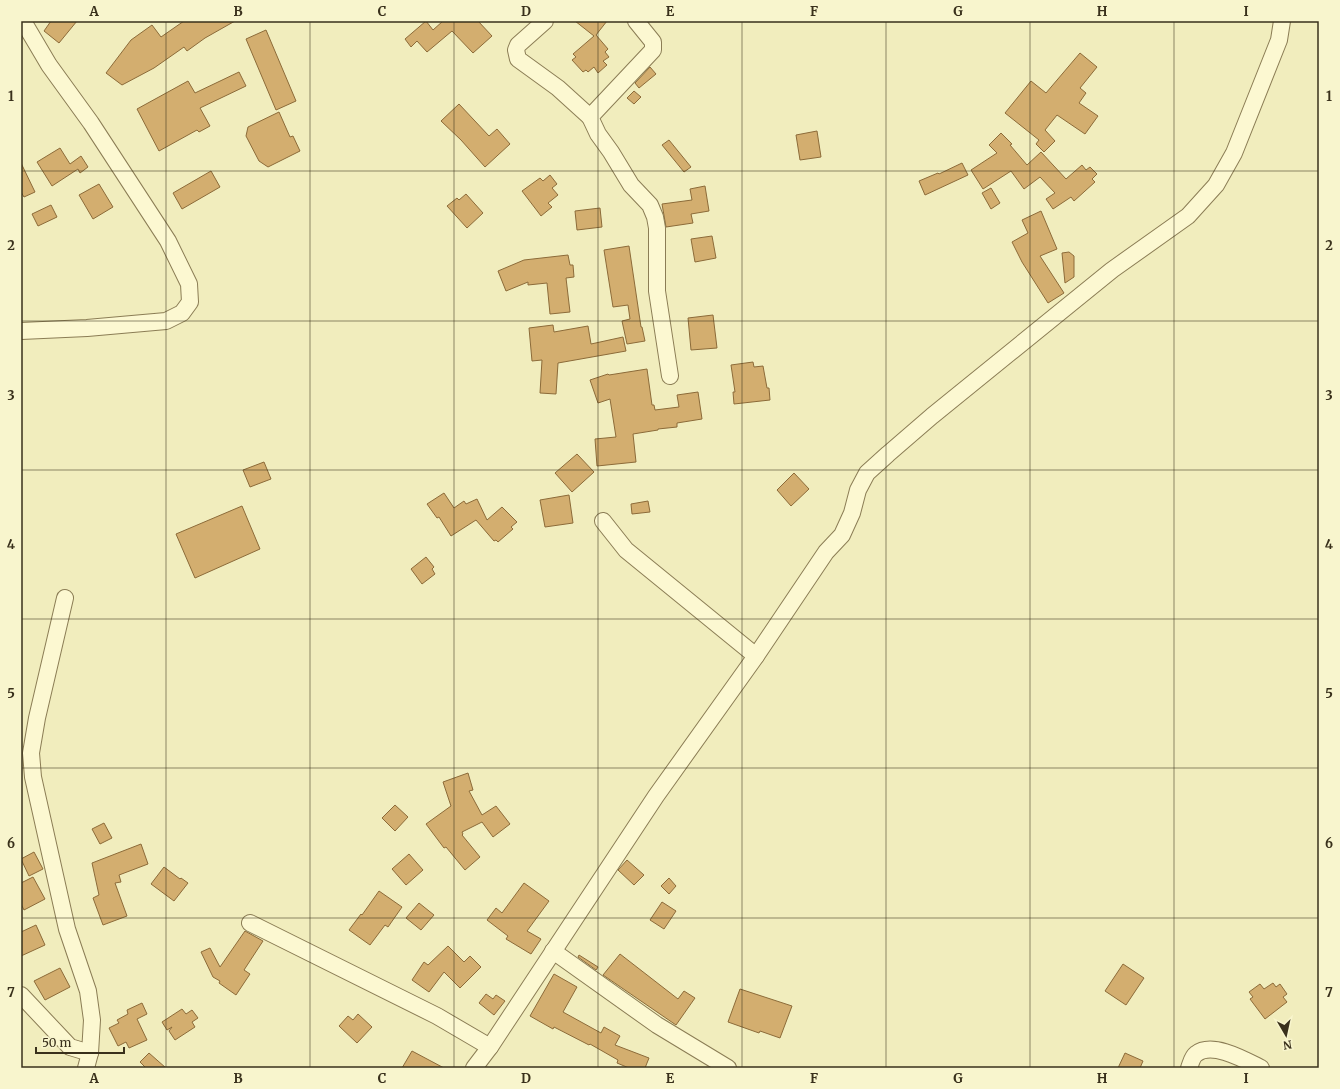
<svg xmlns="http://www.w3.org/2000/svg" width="1340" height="1089" viewBox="0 0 1340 1089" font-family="Merriweather,serif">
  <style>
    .building { fill: #d3ae6f; stroke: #8c6b39 }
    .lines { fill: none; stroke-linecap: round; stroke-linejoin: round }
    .minor-casing { stroke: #8b7d55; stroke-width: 18 }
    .minor { stroke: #fcf8d1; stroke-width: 16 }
    .grid { fill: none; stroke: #39301b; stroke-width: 1; stroke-opacity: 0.55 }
    .neatline { fill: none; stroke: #39301b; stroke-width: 1.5 }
    .grid-label { font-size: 13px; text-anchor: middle; font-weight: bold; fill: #39301b }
  </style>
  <rect width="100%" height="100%" fill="#f1edbd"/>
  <g class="building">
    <polygon points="51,21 77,21 59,43 44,31"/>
    <polygon points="184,21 235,21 205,38 187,51 184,47 154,68 122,85 106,73 131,40 152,25 161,37"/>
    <polygon points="426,21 433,30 443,21 478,21 492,36 473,53 452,31 427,52 417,41 411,47 405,39"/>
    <polygon points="575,21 607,21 596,35 608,49 605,52 609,57 603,61 607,65 598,73 594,67 588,72 586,70 583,72 572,60 576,57 573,54 594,36"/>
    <polygon points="266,30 296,101 276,110 246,39"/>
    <polygon points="1080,53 1097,67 1080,88 1086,93 1079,103 1098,116 1085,134 1057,115 1045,130 1055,141 1044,152 1036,144 1039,140 1005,113 1031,81 1046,93"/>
    <polygon points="650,67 656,74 639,88 635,83"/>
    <polygon points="239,72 246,86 200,108 210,126 199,132 197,130 159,151 137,109 188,81 195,93"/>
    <polygon points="634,91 641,97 634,104 627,98"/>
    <polygon points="459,104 489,136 497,129 510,144 485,167 461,140 441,121"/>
    <polygon points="279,112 290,137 293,136 300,151 268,167 259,161 246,136 248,127"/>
    <polygon points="817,131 821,157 800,160 796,135"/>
    <polygon points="1001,133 1012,144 1010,145 1027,165 1041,152 1066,179 1082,165 1086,170 1090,167 1097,174 1092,179 1095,182 1074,201 1071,197 1053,209 1046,199 1055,193 1040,177 1024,189 1011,171 983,189 971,170 997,153 989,145"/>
    <polygon points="669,140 691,167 684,172 662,145"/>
    <polygon points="60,148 70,164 81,156 88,167 80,173 78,169 52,186 37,162"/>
    <polygon points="21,163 35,192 24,197 21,192"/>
    <polygon points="962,163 968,175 925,195 919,181 938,173 939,174"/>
    <polygon points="211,171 220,187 182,209 173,193"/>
    <polygon points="550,175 557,184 552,188 558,195 548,203 552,207 541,216 522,191 540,178 543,181"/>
    <polygon points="99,184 113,207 93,219 79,195"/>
    <polygon points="705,186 709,211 691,214 693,223 666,227 662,204 692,200 690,189"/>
    <polygon points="991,188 1000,203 991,209 982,193"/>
    <polygon points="466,194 483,213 467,228 447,206 457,198 459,200"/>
    <polygon points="51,205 57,217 38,226 32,214"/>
    <polygon points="600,208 602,227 577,230 575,211"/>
    <polygon points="1041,211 1057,249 1040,256 1064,293 1048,303 1022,262 1012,242 1028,233 1022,220"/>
    <polygon points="712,236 716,258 695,262 691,239"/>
    <polygon points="629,246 641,327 642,327 645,341 627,344 622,321 630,319 628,305 613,307 604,250"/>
    <polygon points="1069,252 1074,256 1074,277 1065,283 1062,253"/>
    <polygon points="568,255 570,265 573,265 574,277 566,278 570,312 550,314 547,283 528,285 528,282 506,291 498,271 524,260"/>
    <polygon points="713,315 717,348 691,350 688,318"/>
    <polygon points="553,325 554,332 588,326 591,344 623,337 626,351 558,363 556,394 540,393 542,360 532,361 529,328"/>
    <polygon points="753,362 754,367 763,366 767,388 769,388 770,400 734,404 733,392 735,392 731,365"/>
    <polygon points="647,369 652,405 654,405 655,410 679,407 677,395 698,392 702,419 677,423 677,427 658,429 658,430 633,434 636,462 597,466 595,439 616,437 610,399 598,403 590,380 608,374 609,375"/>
    <polygon points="577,454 594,472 572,492 555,473"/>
    <polygon points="264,462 271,479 250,487 243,470"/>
    <polygon points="794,473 809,489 791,506 777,490"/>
    <polygon points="444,493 454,508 464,501 466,504 477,499 487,520 502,507 517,522 511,527 513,529 498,542 496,540 494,541 476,520 451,536 439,517 437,518 427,504"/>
    <polygon points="569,495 573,523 545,527 540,500"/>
    <polygon points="648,501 650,512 632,514 631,504"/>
    <polygon points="242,506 260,549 195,578 176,534"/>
    <polygon points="426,557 434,567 432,569 435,574 422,584 411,569"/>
    <polygon points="468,773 473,790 469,791 482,815 496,806 510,824 493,837 482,822 462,832 463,834 462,835 480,857 465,870 446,847 444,848 426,824 451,806 443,782"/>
    <polygon points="395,805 408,817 395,831 382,818"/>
    <polygon points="104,823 112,838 100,844 92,829"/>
    <polygon points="141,844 148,864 119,875 121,882 115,883 127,916 103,925 93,898 99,895 92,863"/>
    <polygon points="34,852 43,869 29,876 21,859"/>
    <polygon points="409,854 423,870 406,885 392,869"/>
    <polygon points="627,860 644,875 634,885 618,870"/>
    <polygon points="164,867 180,879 181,878 188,883 174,901 151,884"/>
    <polygon points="33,877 45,899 24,910 21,904 21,883"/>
    <polygon points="669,878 676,886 669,894 661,886"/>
    <polygon points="524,883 549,901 527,931 541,939 531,954 506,939 508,936 487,920 496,908 502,913"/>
    <polygon points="379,891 402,907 388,927 385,925 370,945 349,930 361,914 362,915"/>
    <polygon points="662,902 676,911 664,929 650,920"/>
    <polygon points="419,903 434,915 421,930 406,918"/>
    <polygon points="36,925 45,945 21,956 21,932"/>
    <polygon points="245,931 263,941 244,970 250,974 236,995 219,983 220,981 213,977 201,952 210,948 220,967"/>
    <polygon points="448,946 464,962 470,956 481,967 460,988 444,972 429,992 412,980 424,962 428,965"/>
    <polygon points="620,954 678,999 684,991 695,998 676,1025 603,975"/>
    <polygon points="579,955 598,967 596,970 578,957"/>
    <polygon points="1123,964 1144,978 1126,1005 1105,991"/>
    <polygon points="60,968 70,987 45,1000 34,981"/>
    <polygon points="554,974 577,987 563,1012 601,1033 604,1027 620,1036 615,1045 649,1058 645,1068 629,1068 617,1063 618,1060 590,1044 589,1045 554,1027 553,1029 530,1016"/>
    <polygon points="1273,983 1276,987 1280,984 1287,994 1283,997 1287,1002 1265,1019 1250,999 1253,997 1249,992 1260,984 1264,989"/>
    <polygon points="740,989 792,1006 780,1038 760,1031 759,1033 728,1022"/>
    <polygon points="486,994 493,999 496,995 505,1001 494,1015 479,1003"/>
    <polygon points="142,1003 147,1014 137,1019 147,1040 129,1048 126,1042 118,1046 109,1028 119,1023 117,1020 128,1014 127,1010"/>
    <polygon points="182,1009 186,1014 192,1010 198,1018 192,1022 195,1027 175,1040 169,1031 172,1027 167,1030 162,1022"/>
    <polygon points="358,1014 372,1027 357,1043 339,1026 348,1016 353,1020"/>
    <polygon points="412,1051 444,1068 402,1068"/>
    <polygon points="149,1053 166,1068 146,1068 140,1062"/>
    <polygon points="1125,1053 1143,1061 1140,1068 1118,1068"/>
  </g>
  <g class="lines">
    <defs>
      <g id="minor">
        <polyline points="545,21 518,45 516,50 518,59 558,88 590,117"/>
        <polyline points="636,21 653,42 653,50 590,117 598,134 611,152 631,185 650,205 655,217 657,228 657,291 670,376"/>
        <polyline points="21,331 87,328 166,321 182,313 190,302 189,284 168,241 91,123 49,65 23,21"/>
        <polyline points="603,521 626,550 756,656"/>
        <polyline points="65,598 37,718 31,753 33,777 67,929 88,991 92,1020 90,1053 86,1068"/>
        <polyline points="250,923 437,1016 490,1047"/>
        <polyline points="553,951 657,1025 728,1068"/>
        <polyline points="21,995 70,1047 90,1053"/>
        <polyline points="474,1068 490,1047 656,796 756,656 826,552 842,535 852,513 858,490 867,473 888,454 932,416 1112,270 1188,216 1216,185 1234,153 1279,40 1282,21"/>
        <path d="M 1189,1068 C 1191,1063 1192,1057 1196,1054 C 1212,1041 1245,1060 1261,1068"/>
      </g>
    </defs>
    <use href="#minor" class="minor-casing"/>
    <use href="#minor" class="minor"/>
  </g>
  <path class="grid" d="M 166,21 L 166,1068M 310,21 L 310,1068M 454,21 L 454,1068M 598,21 L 598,1068M 742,21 L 742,1068M 886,21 L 886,1068M 1030,21 L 1030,1068M 1174,21 L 1174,1068M 21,171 L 1319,171M 21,321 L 1319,321M 21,470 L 1319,470M 21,619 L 1319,619M 21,768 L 1319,768M 21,918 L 1319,918"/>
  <rect width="1340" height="1089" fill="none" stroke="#f8f5cd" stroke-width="44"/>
  <g transform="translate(1286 1035) rotate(171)" stroke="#f8f5cd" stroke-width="3" paint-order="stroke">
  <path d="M0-3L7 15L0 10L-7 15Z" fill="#39301b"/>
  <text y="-6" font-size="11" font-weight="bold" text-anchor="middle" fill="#39301b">N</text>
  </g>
  <path d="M36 1047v6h88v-6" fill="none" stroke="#39301b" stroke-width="2"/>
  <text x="42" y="1047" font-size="12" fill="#39301b" stroke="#f8f5cd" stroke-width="3" paint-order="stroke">50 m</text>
  <rect x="22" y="22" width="1296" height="1045" class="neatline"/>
  <g class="grid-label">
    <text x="94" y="16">A</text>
    <text x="238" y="16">B</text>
    <text x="382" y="16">C</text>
    <text x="526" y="16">D</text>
    <text x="670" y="16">E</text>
    <text x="814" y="16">F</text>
    <text x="958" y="16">G</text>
    <text x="1102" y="16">H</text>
    <text x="1246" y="16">I</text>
    <text x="11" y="101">1</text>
    <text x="1329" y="101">1</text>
    <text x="11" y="250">2</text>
    <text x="1329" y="250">2</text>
    <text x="11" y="400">3</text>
    <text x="1329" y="400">3</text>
    <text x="11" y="549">4</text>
    <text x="1329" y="549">4</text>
    <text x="11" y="698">5</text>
    <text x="1329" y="698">5</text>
    <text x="11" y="848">6</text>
    <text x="1329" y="848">6</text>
    <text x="11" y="997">7</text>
    <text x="1329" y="997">7</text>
    <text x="94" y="1083">A</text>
    <text x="238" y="1083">B</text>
    <text x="382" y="1083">C</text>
    <text x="526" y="1083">D</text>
    <text x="670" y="1083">E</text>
    <text x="814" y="1083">F</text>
    <text x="958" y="1083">G</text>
    <text x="1102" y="1083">H</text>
    <text x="1246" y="1083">I</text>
  </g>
</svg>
